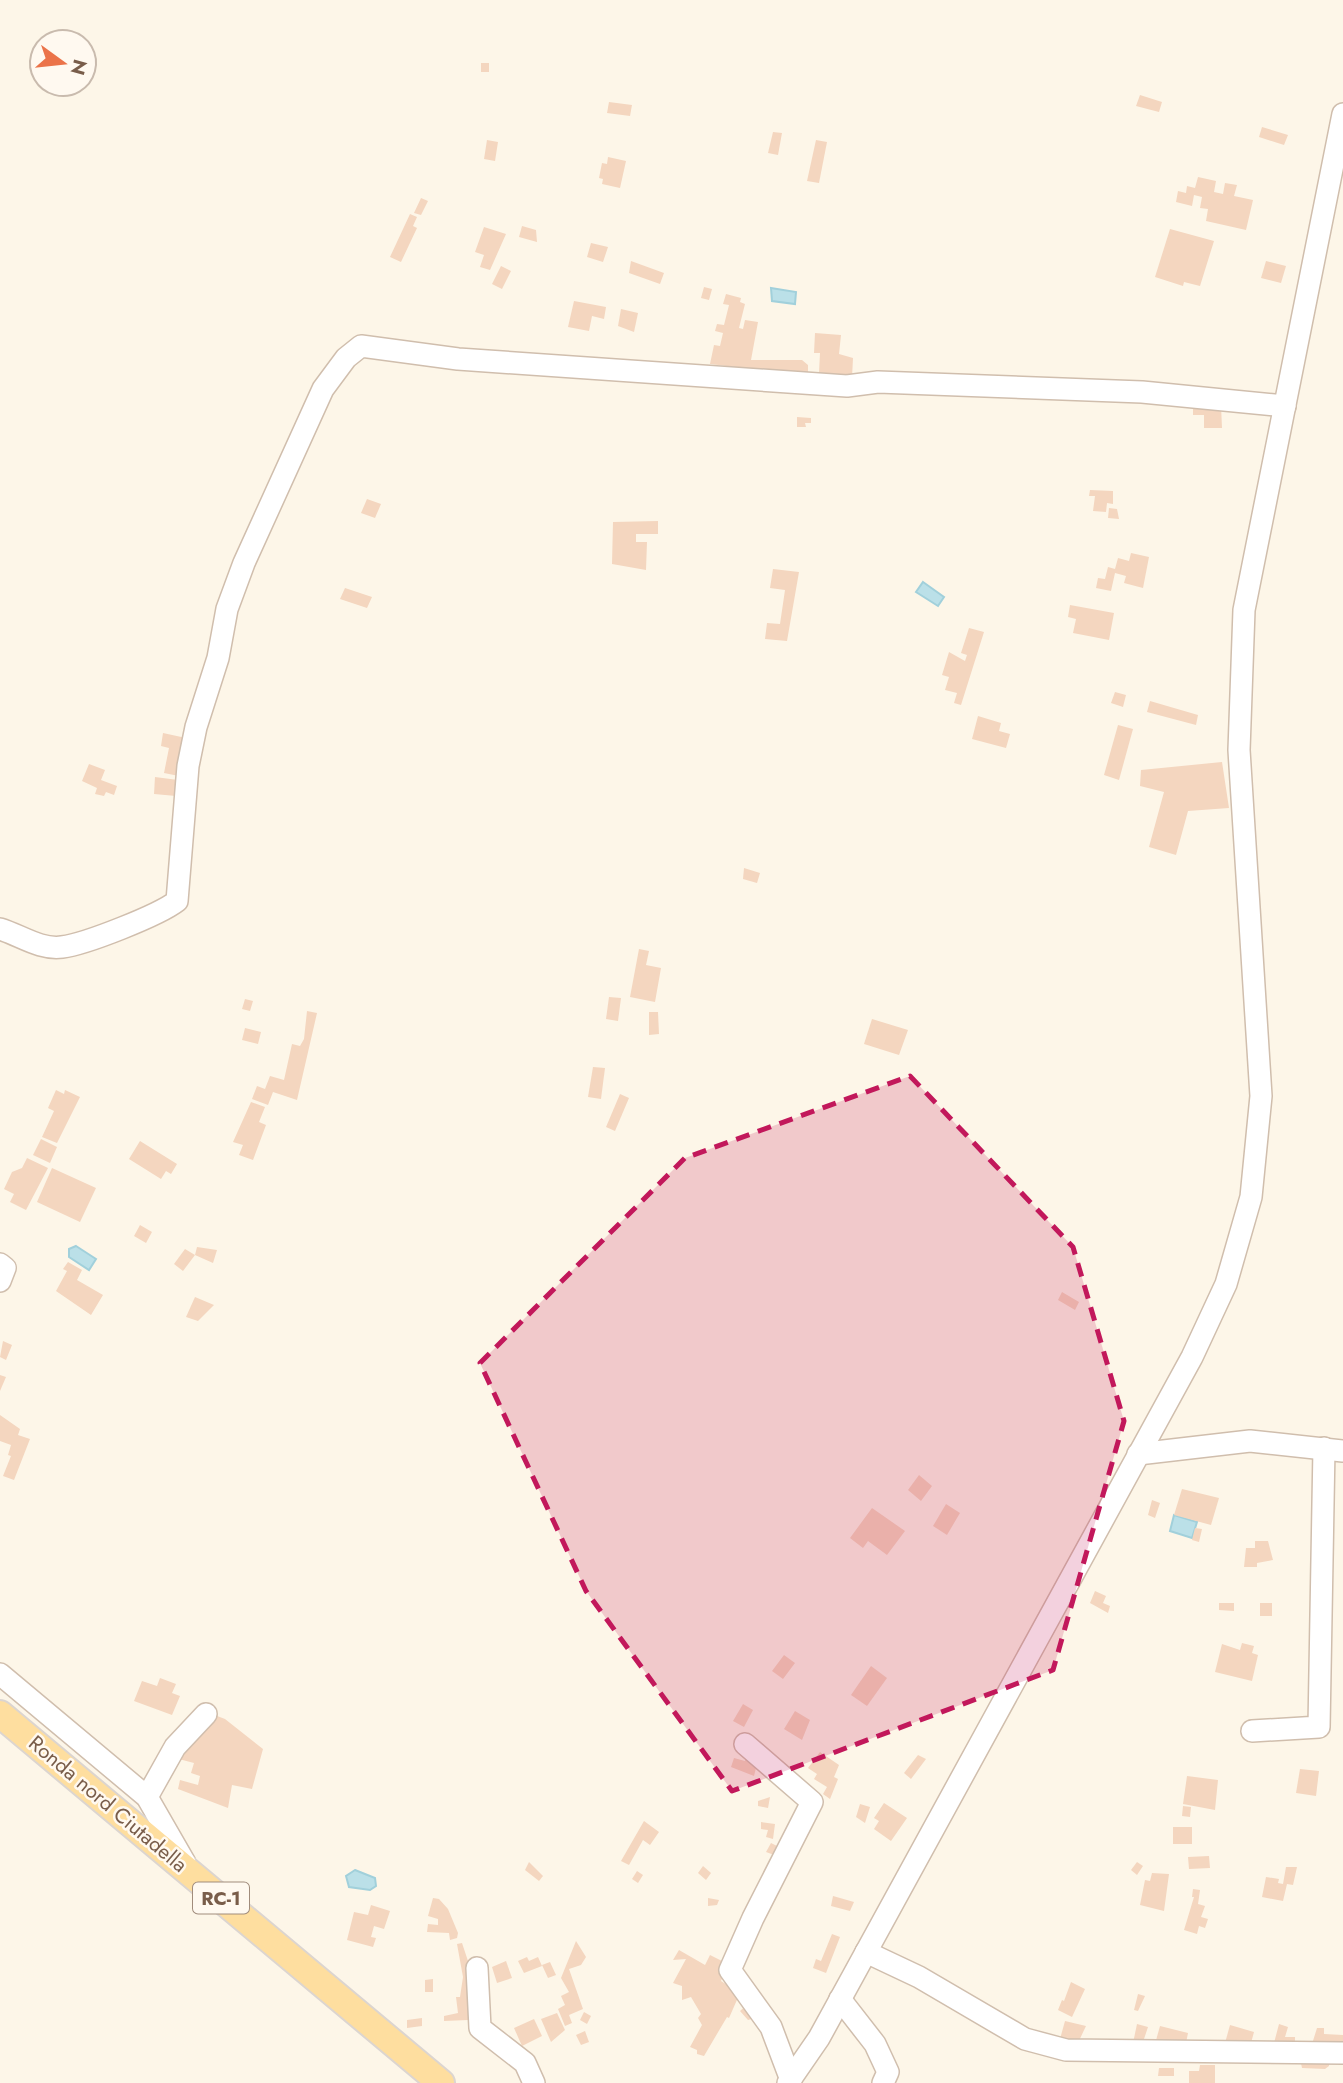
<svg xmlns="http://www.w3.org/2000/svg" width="1343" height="2083" viewBox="0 0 1343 2083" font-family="Jost,sans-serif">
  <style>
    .water { fill: #bbe0e8; stroke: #a1d0db; stroke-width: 2 }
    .building { fill: #f4d6bf }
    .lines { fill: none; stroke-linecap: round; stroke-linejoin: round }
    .minor-casing { stroke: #d0bead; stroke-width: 24 }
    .major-casing { stroke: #dcd5d0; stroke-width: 30 }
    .minor { stroke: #fff; stroke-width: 21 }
    .major { stroke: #fede9f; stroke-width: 26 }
    .marked { fill: #c2185b; fill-opacity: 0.2; stroke: #c2185b; stroke-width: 5; stroke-dasharray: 14 9; stroke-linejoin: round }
    .labels { text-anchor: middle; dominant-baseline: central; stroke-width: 5; stroke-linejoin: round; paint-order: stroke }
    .shield { fill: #fff9f0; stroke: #a18c7c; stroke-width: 2 }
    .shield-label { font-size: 19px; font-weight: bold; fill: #795d4a }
    .street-label { font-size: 21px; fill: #795d4a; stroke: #fff9f0 }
  </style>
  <rect width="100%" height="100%" fill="#fdf6e8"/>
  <g class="water">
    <polygon points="771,288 796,292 795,304 772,301"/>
    <polygon points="923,582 944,597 938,606 916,592"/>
    <polygon points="76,1246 96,1259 89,1270 69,1257 69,1249"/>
    <polygon points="1174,1515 1197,1522 1192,1538 1170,1531"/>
    <polygon points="355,1870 375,1878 376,1886 370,1890 349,1887 346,1876"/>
  </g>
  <g class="building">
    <rect x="481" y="63" width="8" height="9"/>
    <polygon points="1140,95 1162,102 1159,112 1136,106"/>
    <polygon points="609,102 632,105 630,116 607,113"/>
    <polygon points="1262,127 1288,135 1284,145 1259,137"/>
    <polygon points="773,132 782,133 778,155 768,153"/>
    <polygon points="487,140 498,142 495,161 484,159"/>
    <polygon points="816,140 827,142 819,183 807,181"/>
    <polygon points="608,157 626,161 620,188 602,184 603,179 599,178 602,163 607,164"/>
    <polygon points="1198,177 1216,181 1214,192 1223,194 1225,183 1237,185 1234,196 1253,200 1246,230 1206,221 1208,209 1200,208 1202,197 1194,195 1192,206 1176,202 1178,191 1186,193 1187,186 1195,188"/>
    <polygon points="421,198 428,201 421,215 414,213"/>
    <polygon points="410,214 417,217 413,226 417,228 401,262 390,257"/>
    <polygon points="522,226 536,230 537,242 519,237"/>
    <polygon points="484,227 506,234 490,270 480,267 484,255 475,252"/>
    <polygon points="1170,229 1214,241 1200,286 1184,282 1183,286 1155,277"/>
    <polygon points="591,243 608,247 603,262 587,257"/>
    <polygon points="631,261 664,273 660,284 629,273"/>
    <polygon points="1266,261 1286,266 1281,283 1261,278"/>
    <polygon points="501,266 511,271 502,289 492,284"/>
    <polygon points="704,287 712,289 709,300 701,298"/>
    <polygon points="726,294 741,298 740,302 745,304 739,328 743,329 745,320 758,322 751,360 802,360 808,365 808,376 710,364 714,345 720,346 723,333 715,331 717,324 724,325 729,305 723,304"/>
    <polygon points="574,301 606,307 604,319 592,316 589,331 568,327"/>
    <polygon points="621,309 638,313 634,332 618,326"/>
    <polygon points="815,333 841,335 839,354 853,358 852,378 828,377 828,373 819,373 820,353 814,353"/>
    <polygon points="1193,405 1221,405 1222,428 1204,428 1204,415 1193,415"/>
    <polygon points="797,417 811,418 811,423 805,423 806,427 797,427"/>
    <polygon points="1090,490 1113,491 1113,504 1107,503 1106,512 1093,511 1095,496 1089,496"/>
    <polygon points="367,499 381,504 375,518 361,513"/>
    <polygon points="1109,508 1117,509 1119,519 1108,518"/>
    <polygon points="658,521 658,534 636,534 636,542 647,542 646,570 612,564 613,522"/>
    <polygon points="1131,553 1149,557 1143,588 1124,583 1126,576 1115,573 1111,591 1096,588 1098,578 1105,579 1108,567 1115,569 1118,558 1129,561"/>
    <polygon points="773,569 799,572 787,641 765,639 767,623 780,624 785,590 770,588"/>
    <polygon points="345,588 372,597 367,608 340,599"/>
    <polygon points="1070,605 1114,613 1109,640 1073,633 1076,619 1068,617"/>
    <polygon points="969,628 984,632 961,705 954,703 957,693 945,690 949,677 942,675 949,652 965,661 967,655 961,653"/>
    <polygon points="1115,692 1126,695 1123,707 1111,703"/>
    <polygon points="1150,701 1198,715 1196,725 1147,712"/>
    <polygon points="978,716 1001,723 999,731 1010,734 1006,748 972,739"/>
    <polygon points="1118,725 1133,729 1119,780 1104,775"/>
    <polygon points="163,733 186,738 179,776 164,773 169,748 161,746"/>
    <polygon points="1222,762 1229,808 1188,811 1176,855 1149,847 1164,792 1140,786 1141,770"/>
    <polygon points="89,764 105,770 101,780 117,786 114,795 106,792 104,796 95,794 97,788 82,781"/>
    <polygon points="155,777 178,780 176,796 154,794"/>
    <polygon points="744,868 760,873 757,883 743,879"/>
    <polygon points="639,949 649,951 646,965 661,968 655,1002 630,997"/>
    <polygon points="609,997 621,998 618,1021 606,1019"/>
    <polygon points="245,999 253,1001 250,1011 242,1009"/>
    <polygon points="307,1011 317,1013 297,1100 273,1092 268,1105 252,1099 257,1086 265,1089 270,1076 284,1080 292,1044 300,1046 304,1039"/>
    <polygon points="649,1012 658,1012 659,1034 649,1035"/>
    <polygon points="872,1019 908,1030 899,1055 864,1044"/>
    <polygon points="245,1028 261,1032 258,1044 242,1040"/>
    <polygon points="593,1067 605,1068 601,1099 588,1097"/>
    <polygon points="56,1090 64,1094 65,1090 80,1097 57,1143 42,1137 54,1111 48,1108"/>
    <polygon points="620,1094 629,1098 615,1131 606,1127"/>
    <polygon points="251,1102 265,1107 259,1122 266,1125 253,1160 239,1155 243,1145 233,1142"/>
    <polygon points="41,1139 57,1147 50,1163 33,1155"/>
    <polygon points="140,1141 177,1164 171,1174 166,1171 161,1179 129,1159"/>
    <polygon points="27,1158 48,1168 26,1210 10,1202 14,1194 4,1189 12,1172 22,1168"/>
    <polygon points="52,1168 96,1188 80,1222 37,1202"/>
    <polygon points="140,1225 152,1232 146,1243 134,1236"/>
    <polygon points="197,1247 217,1250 213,1263 195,1255"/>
    <polygon points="185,1249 195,1255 183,1271 174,1264"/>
    <polygon points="68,1262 82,1270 77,1280 103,1295 91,1315 56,1291 67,1271 63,1269"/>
    <polygon points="1062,1292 1079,1302 1075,1310 1058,1300"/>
    <polygon points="195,1297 214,1305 198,1321 186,1317"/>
    <polygon points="3,1341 12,1345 6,1360 0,1357"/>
    <polygon points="0,1375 6,1377 0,1391"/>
    <polygon points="0,1415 20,1429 18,1435 30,1439 14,1480 3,1476 11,1456 8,1455 11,1445 0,1441"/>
    <polygon points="919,1475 932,1486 921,1501 908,1490"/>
    <polygon points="1182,1489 1219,1498 1211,1525 1174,1515"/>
    <polygon points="1152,1500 1160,1503 1155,1518 1148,1515"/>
    <polygon points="946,1504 960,1513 947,1535 933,1526"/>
    <polygon points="872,1508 905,1531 887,1555 868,1541 863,1548 850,1538"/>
    <polygon points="1195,1528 1202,1529 1199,1542 1192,1540"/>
    <polygon points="1255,1541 1268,1541 1273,1560 1257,1563 1257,1567 1244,1567 1246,1548 1255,1548"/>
    <polygon points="1095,1591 1106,1596 1103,1603 1110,1606 1108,1613 1090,1603"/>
    <polygon points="1219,1603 1234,1603 1234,1611 1219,1610"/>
    <rect x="1260" y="1603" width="12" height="13"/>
    <polygon points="1242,1643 1254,1646 1252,1653 1258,1655 1252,1681 1215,1672 1222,1644 1240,1650"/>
    <polygon points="784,1655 795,1663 783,1679 772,1671"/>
    <polygon points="871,1666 887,1678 867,1706 851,1695"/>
    <polygon points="160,1678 176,1684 172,1693 180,1696 172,1715 134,1701 142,1681 157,1686"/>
    <polygon points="743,1704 753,1710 744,1727 733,1721"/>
    <polygon points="795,1711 810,1720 802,1740 784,1729"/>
    <polygon points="212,1714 225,1719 263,1749 252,1789 232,1785 228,1808 178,1789 180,1780 198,1785 200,1776 191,1773 194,1763 175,1758"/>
    <polygon points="820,1752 839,1765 834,1777 838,1779 830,1799 823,1794 827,1787 814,1779 817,1774 808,1768"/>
    <polygon points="918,1755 926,1759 911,1779 904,1773"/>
    <polygon points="746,1757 758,1760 754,1776 731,1767 734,1758 745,1761"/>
    <polygon points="1300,1769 1319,1771 1316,1796 1296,1793"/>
    <polygon points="1187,1776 1218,1780 1215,1810 1183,1804"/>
    <polygon points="770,1797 768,1808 758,1806 758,1801"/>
    <polygon points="884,1803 907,1818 891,1841 874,1829 879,1821 874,1818"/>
    <polygon points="860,1804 870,1807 865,1823 856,1817"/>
    <polygon points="1183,1806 1191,1807 1190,1817 1182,1816"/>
    <polygon points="644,1821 659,1832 650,1845 643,1840 629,1865 621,1861"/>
    <polygon points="761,1822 775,1824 773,1839 766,1837 768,1830 761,1829"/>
    <rect x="1173" y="1827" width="19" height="17"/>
    <polygon points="771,1843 781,1848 777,1856 766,1852"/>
    <polygon points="1209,1856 1210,1868 1189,1869 1188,1857"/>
    <polygon points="529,1862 543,1876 539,1881 525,1870"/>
    <polygon points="1137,1862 1143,1866 1137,1875 1131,1870"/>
    <polygon points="703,1866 711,1873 706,1880 698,1873"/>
    <polygon points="1286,1867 1297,1867 1293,1885 1287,1884 1283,1901 1262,1897 1266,1877 1279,1879 1278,1883 1283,1884"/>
    <polygon points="637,1871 643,1875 638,1883 632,1879"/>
    <polygon points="1152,1873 1169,1874 1164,1911 1140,1905 1145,1880 1150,1881"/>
    <polygon points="1193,1889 1200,1890 1198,1904 1205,1906 1201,1917 1208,1919 1205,1928 1199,1926 1197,1934 1184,1930 1194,1897 1192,1897"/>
    <polygon points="833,1896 854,1902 850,1911 831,1906"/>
    <polygon points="433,1898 439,1899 448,1909 458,1933 457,1938 450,1940 449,1933 427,1932 428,1924 438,1925 438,1919 428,1916"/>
    <polygon points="708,1898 719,1900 717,1905 708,1906"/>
    <polygon points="371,1905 390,1911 384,1929 374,1926 371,1937 376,1938 373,1947 347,1940 354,1912 368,1915"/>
    <polygon points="832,1934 840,1937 826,1973 813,1968 816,1959 821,1961"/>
    <polygon points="576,1941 586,1957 581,1965 569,1969 583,2009 569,2015 572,2023 565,2026 558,2009 565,2005 561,1996 569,1992 561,1978"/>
    <polygon points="462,1943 474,1979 468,2020 444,2021 444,2016 458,2013 456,1997 460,1997 463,1977 457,1944"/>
    <polygon points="679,1950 705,1965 710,1955 728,1964 721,1981 740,1993 729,2018 727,2017 704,2056 697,2054 697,2050 690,2047 702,2025 698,2018 701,2014 691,1997 682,2000 682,1986 673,1983 686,1959 673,1960"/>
    <polygon points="527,1957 529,1961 538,1957 542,1966 524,1973 518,1961"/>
    <polygon points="506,1961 512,1978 497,1983 492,1967"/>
    <polygon points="550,1962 556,1975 548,1978 542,1965"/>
    <polygon points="433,1979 433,1992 425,1992 425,1980"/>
    <polygon points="1071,1982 1085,1989 1072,2017 1058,2010 1062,2000 1064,2001"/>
    <polygon points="1138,1994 1145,1996 1138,2011 1134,2010"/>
    <polygon points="750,2002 772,2039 765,2043 755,2018 748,2020 740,2011"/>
    <polygon points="584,2012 591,2016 587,2024 580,2020"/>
    <polygon points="557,2013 565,2030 551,2042 541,2019"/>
    <polygon points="422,2018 422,2026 407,2028 407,2020"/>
    <polygon points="534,2019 542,2036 522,2046 514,2028"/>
    <polygon points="1065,2021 1086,2026 1077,2045 1060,2039"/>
    <polygon points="1137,2024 1148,2027 1143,2042 1133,2043"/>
    <polygon points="1279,2024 1288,2027 1285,2037 1295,2037 1295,2043 1274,2043"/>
    <polygon points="1230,2025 1254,2032 1251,2043 1225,2043"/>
    <polygon points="1160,2026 1188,2033 1186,2043 1155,2044"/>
    <polygon points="1317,2028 1324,2028 1324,2034 1343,2035 1343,2044 1312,2044"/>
    <polygon points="585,2031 589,2042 581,2045 576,2035"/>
    <polygon points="1299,2054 1329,2054 1329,2066 1325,2069 1302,2068"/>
    <polygon points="1200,2065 1215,2065 1215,2083 1189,2083 1189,2071 1199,2071"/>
    <polygon points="1159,2068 1174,2068 1174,2076 1158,2076"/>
  </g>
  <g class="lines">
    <defs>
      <g id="minor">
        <path d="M 0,929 C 20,935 40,950 62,947 C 86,944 159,915 177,901 L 188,766 L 196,727 L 218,658 L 227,609 L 244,563 L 323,389 L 346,358 L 361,346 L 458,359 L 847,386 L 878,382 L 1142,392 L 1285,406"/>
        <polyline points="0,1264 5,1268 0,1281"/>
        <polyline points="1138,1454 1250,1441 1343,1451"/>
        <polyline points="0,1674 147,1797 185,1863"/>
        <polyline points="1252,1731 1319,1727 1324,1448"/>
        <polyline points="745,1744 812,1802 753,1918 730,1970 771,2027 791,2080"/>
        <polyline points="147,1797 175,1747 206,1714"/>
        <polyline points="866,1952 919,1977 1025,2039 1066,2050 1343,2053"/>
        <polyline points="477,1968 480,2028 525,2063 534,2083"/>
        <polyline points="840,1999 875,2044 888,2072 883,2083"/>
        <polyline points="788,2083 819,2038 1192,1357 1226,1284 1251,1197 1261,1096 1239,750 1244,610 1343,114"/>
      </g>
      <polyline id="major" points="0,1714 441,2083"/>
    </defs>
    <use href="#minor" class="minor-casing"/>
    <use href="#major" class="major-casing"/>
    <use href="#minor" class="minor"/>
    <use href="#major" class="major"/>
  </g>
  <path class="marked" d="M 910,1076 L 1073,1247 L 1124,1421 L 1053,1670 L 732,1791 L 586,1591 L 480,1363 L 685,1158 Z"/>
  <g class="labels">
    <rect class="shield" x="193" y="1882.5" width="56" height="31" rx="5"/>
    <g class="shield-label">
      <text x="221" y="1898">RC-1</text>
    </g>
    <g class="street-label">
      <text transform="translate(108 1804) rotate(40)">Ronda nord Ciutadella</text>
    </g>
  </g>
  <g transform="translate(63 63) rotate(105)"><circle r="33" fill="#fff9f0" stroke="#c9bbae" stroke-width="2"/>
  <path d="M0-5L12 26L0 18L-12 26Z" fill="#eb7349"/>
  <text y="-10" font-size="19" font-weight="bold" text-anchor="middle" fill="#795d4a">N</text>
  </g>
</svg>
